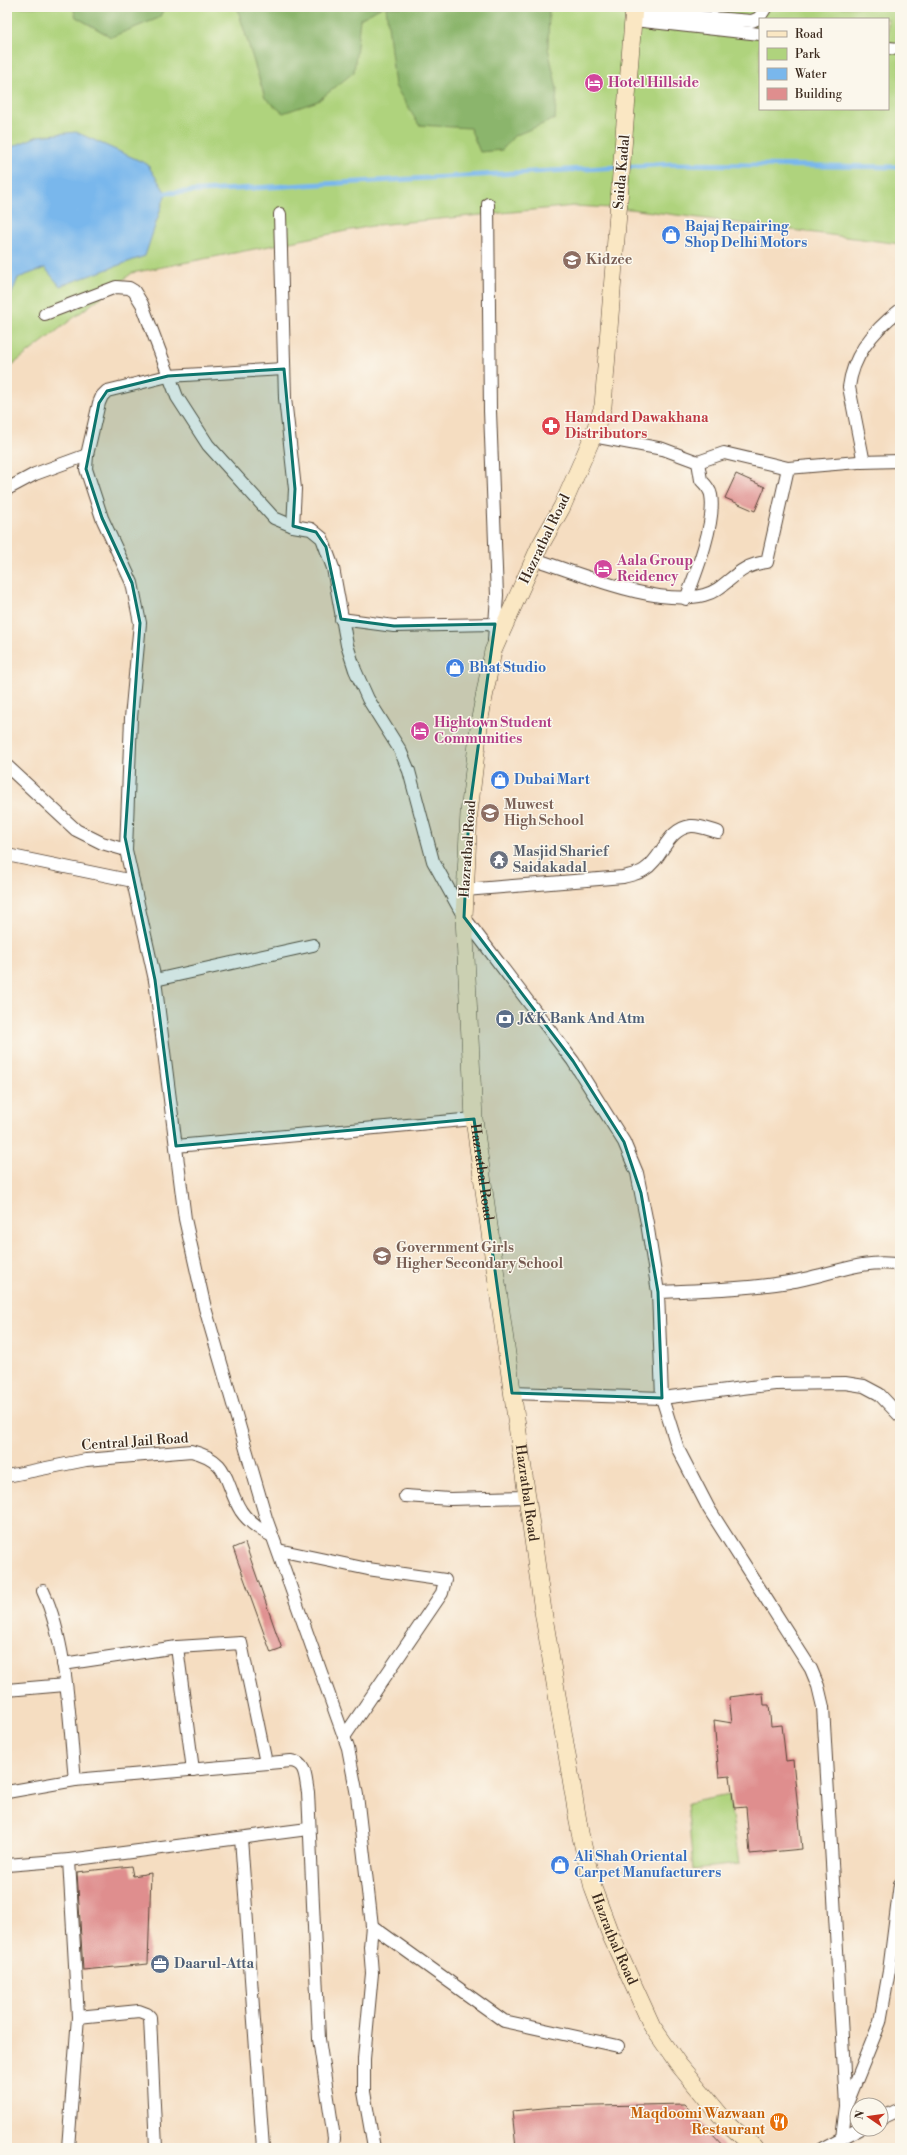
<svg xmlns="http://www.w3.org/2000/svg" width="907" height="2155" viewBox="0 0 907 2155" font-family="'Libre Bodoni',serif">
  <style>
    .green { fill: #afd37d; stroke: #757e4e; fill-rule: evenodd }
    .forest { fill: #8bb56c; stroke: #637045 }
    .water { fill: #79b7ec; stroke: #5a7085 }
    .lines { fill: none; stroke-linecap: round; stroke-linejoin: round }
    .stream { stroke: #79b7ec; stroke-width: 5 }
    .building { fill: #df8e8e }
    .minor-casing { stroke: #574536; stroke-width: 14 }
    .secondary-casing { stroke: #574536; stroke-width: 18 }
    .minor { stroke: #fff; stroke-width: 12 }
    .secondary { stroke: #fae7c3; stroke-width: 17 }
    .marked { fill: #0f766e; fill-opacity: 0.2; stroke: #0f766e; stroke-width: 3; stroke-linejoin: round }
    .labels { text-anchor: middle; dominant-baseline: central; stroke-width: 3; stroke-linejoin: round; paint-order: stroke }
    .hotel-label { font-size: 14px; font-weight: bold; fill: #b23c85; stroke: #fbf7ec; text-anchor: start }
    .street-label { font-size: 14px; fill: #3b2a1e; stroke: #fbf7ec }
    .shop-label { font-size: 14px; font-weight: bold; fill: #366cbe; stroke: #fbf7ec; text-anchor: start }
    .education-label { font-size: 14px; font-weight: bold; fill: #785e54; stroke: #fbf7ec; text-anchor: start }
    .health-label { font-size: 14px; font-weight: bold; fill: #be3a42; stroke: #fbf7ec; text-anchor: start }
    .worship-label { font-size: 14px; font-weight: bold; fill: #5b616d; stroke: #fbf7ec; text-anchor: start }
    .service-label { font-size: 14px; font-weight: bold; fill: #4e5e75; stroke: #fbf7ec; text-anchor: start }
    .food-label { font-size: 14px; font-weight: bold; fill: #c56008; stroke: #fbf7ec; text-anchor: end }
  </style>
  <rect width="100%" height="100%" fill="#fbf7ec"/>
  <filter id="ink" filterUnits="userSpaceOnUse"><feTurbulence type="fractalNoise" baseFrequency=".025" numOctaves="2"/><feDisplacementMap in="SourceGraphic" scale="8" xChannelSelector="R" yChannelSelector="G"/><feConvolveMatrix kernelMatrix="1 2 1 2 8 2 1 2 1" color-interpolation-filters="sRGB"/></filter>
  <filter id="wash" filterUnits="userSpaceOnUse"><feTurbulence type="fractalNoise" baseFrequency=".012" numOctaves="4" result="noise"/><feDisplacementMap in="SourceGraphic" scale="16" xChannelSelector="R" yChannelSelector="G"/><feGaussianBlur stdDeviation="0.9" result="paint"/><feColorMatrix in="noise" values="0 0 0 0 0 0 0 0 0 0 0 0 0 0 0 0 0 1.4 0 .05"/><feComposite in="paint" operator="in"/></filter>
  <g filter="url(#wash)">
    <rect width="100%" height="100%" fill="#f5ddc1"/>
    <g class="green">
      <path d="M 7,7 L 900,7 L 900,244 L 630,209 L 574,206 L 377,225 L 132,273 L 7,369 ZM 760,19 L 888,19 L 888,109 L 760,109 Z"/>
      <polygon points="729,1795 739,1864 693,1869 687,1803"/>
    </g>
    <g class="forest">
      <polygon points="73,7 165,7 159,18 111,37 76,17"/>
      <polygon points="237,7 382,7 360,19 354,72 318,101 283,113 265,98"/>
      <polygon points="386,7 549,7 548,48 557,89 555,119 514,136 502,150 480,152 470,128 419,125 395,86"/>
    </g>
    <polygon class="water" points="76,132 147,164 166,193 145,256 60,286 45,268 18,278 7,306 7,149 38,136"/>
    <g class="lines">
      <polyline class="stream" points="166,193 672,164 900,167"/>
    </g>
    <g id="blocks">
      <g class="building">
        <polygon points="736,474 765,487 755,511 725,498"/>
        <polygon points="245,1543 282,1649 271,1653 233,1548"/>
        <polygon points="763,1693 764,1705 769,1705 771,1726 782,1725 786,1761 793,1760 802,1849 750,1854 746,1807 734,1808 730,1776 719,1777 714,1720 732,1723 729,1697"/>
        <polygon points="131,1866 133,1876 151,1873 148,1964 83,1970 77,1872"/>
        <polygon points="684,2104 725,2148 516,2148 512,2111 554,2107"/>
      </g>
    </g>
  </g>
  <g filter="url(#ink)">
    <use href="#blocks" fill-opacity="0" stroke="#574536" stroke-width="1"/>
    <g class="lines">
      <defs>
        <g id="minor">
          <polyline points="634,12 752,21 759,18 766,7"/>
          <polyline points="634,20 760,34"/>
          <polyline points="888,48 900,49"/>
          <polyline points="488,204 490,411 497,595 494,641"/>
          <polyline points="280,214 285,398 295,489 293,526"/>
          <polyline points="45,314 116,287 129,288 134,291 142,304 177,397 208,445 274,518 293,526 311,529 322,538 333,568 347,645 355,670 368,699 400,750 409,771 433,861 464,917 573,1061 624,1142 637,1173 647,1223 658,1292 662,1398 678,1449 709,1509 811,1669 818,1686 823,1707 846,2106"/>
          <polyline points="284,369 168,376 107,391 102,396 99,403 87,455 86,469 102,518 132,583 140,623 131,718 126,850 155,980 185,1219 205,1308 266,1518 348,1748 357,1795 372,1926 370,1947 372,1973 364,2059 364,2092 374,2148"/>
          <polyline points="593,436 663,449 698,462 724,453 788,468"/>
          <polyline points="861,462 900,461"/>
          <polyline points="7,489 35,474 87,455"/>
          <path d="M 534,559 C 581,574 657,607 704,595 C 728,589 735,565 767,562 L 788,468 L 858,462 L 863,458 L 849,387 C 853,354 875,329 900,310"/>
          <path d="M 686,599 C 696,573 716,522 711,495 C 710,489 705,484 701,480 L 698,462"/>
          <polyline points="341,619 394,626 495,624"/>
          <polyline points="7,766 76,830 102,843 126,850"/>
          <polyline points="7,855 133,881"/>
          <path d="M 465,890 L 623,877 C 630,875 638,874 644,870 C 663,859 666,829 691,826 C 699,825 710,830 718,832"/>
          <polyline points="155,980 313,945"/>
          <polyline points="176,1146 474,1119"/>
          <path d="M 658,1292 C 702,1290 746,1289 789,1282 C 825,1277 865,1257 900,1265"/>
          <polyline points="512,1393 662,1398 775,1384 845,1383 864,1386 879,1394 900,1416"/>
          <path d="M 7,1476 L 86,1460 L 191,1451 C 232,1461 223,1482 241,1511 C 249,1523 260,1530 272,1536"/>
          <polyline points="405,1496 450,1499 527,1497"/>
          <polyline points="278,1550 368,1569 445,1580 442,1593 344,1737"/>
          <path d="M 43,1591 C 68,1645 69,1721 75,1780"/>
          <polyline points="177,1647 193,1770"/>
          <polyline points="63,1664 177,1647 241,1643 266,1763"/>
          <polyline points="7,1690 65,1685"/>
          <path d="M 7,1792 L 75,1780 L 291,1761 C 307,1763 305,1779 308,1792 L 319,2039 L 334,2138 L 333,2148"/>
          <polyline points="241,1838 263,2148"/>
          <polyline points="7,1865 69,1860 308,1829"/>
          <polyline points="372,1926 504,2021 618,2046"/>
          <polyline points="78,2017 139,2011 147,2014 150,2017 156,2148"/>
          <polyline points="881,2118 900,2109"/>
          <polyline points="842,2138 846,2106 880,2022 889,1971 900,1884"/>
          <polyline points="68,2148 78,2017 69,1860"/>
          <polyline points="823,2148 859,2129"/>
        </g>
        <g id="secondary">
          <path id="s1" d="M 634,7 L 603,406 L 593,436 L 562,507 L 540,546 L 493,651 L 480,718 L 469,813 L 464,917 L 474,1119 L 543,1611 L 580,1833 L 593,1888 L 611,1936 L 652,2026 L 679,2065 L 726,2122 L 755,2148"/>
        </g>
      </defs>
      <use href="#minor" class="minor-casing"/>
      <use href="#secondary" class="secondary-casing"/>
      <use href="#minor" class="minor"/>
      <use href="#secondary" class="secondary"/>
    </g>
  </g>
  <path class="marked" d="M 284,369 L 295,489 L 293,526 L 316,532 L 326,547 L 341,619 L 394,626 L 495,624 L 469,813 L 464,917 L 573,1061 L 624,1142 L 641,1193 L 658,1292 L 662,1398 L 512,1393 L 474,1119 L 176,1146 L 155,980 L 125,837 L 140,623 L 132,583 L 102,518 L 86,469 L 99,403 L 107,391 L 168,376 Z"/>
  <defs>
    <symbol id="hotel-disc" viewBox="-11 -11 22 22"><circle r="9.5" fill="#d1479c" stroke="#fbf7ec"/><path d="M-6-4.5h1.5V1H6V5H4.5V3h-9V5H-6ZM-4 0a1.8 1.8 0 1 1 3.6 0ZM.5 0V-2.5h3Q6-2.5 6 0Z" fill="#fff"/></symbol>
    <symbol id="shop-disc" viewBox="-11 -11 22 22"><circle r="9.5" fill="#3f7fe0" stroke="#fbf7ec"/><path d="M-5-2.5h2.3a2.7 3.5 0 0 1 5.4 0H5L5.5 6h-11ZM-1.5-2.5h3a1.5 2.3 0 0 0-3 0Z" fill="#fff"/></symbol>
    <symbol id="school-disc" viewBox="-11 -11 22 22"><circle r="9.5" fill="#8d6e63" stroke="#fbf7ec"/><path d="M0-5L7-2L0 1L-7-2ZM-4 1L0 2.5L4 1V4Q0 6-4 4Z" fill="#fff"/></symbol>
    <symbol id="pharmacy-disc" viewBox="-11 -11 22 22"><circle r="9.5" fill="#e0444e" stroke="#fbf7ec"/><path d="M-2-6h4v4h4v4h-4v4h-4v-4h-4v-4h4Z" fill="#fff"/></symbol>
    <symbol id="temple-disc" viewBox="-11 -11 22 22"><circle r="9.5" fill="#6b7280" stroke="#fbf7ec"/><path d="M0-6L5-2H3V0L6.5 2.5H4V6H1.5V3h-3V6H-4V2.5H-6.5L-3 0V-2H-5Z" fill="#fff"/></symbol>
    <symbol id="bank-disc" viewBox="-11 -11 22 22"><circle r="9.5" fill="#5c6f8a" stroke="#fbf7ec"/><path d="M-6-4H6V4H-6ZM0-2.3a2.3 2.3 0 1 0 0 4.6a2.3 2.3 0 1 0 0-4.6Z" fill="#fff"/></symbol>
    <symbol id="office-disc" viewBox="-11 -11 22 22"><circle r="9.5" fill="#5c6f8a" stroke="#fbf7ec"/><path d="M-6-3h4V-5.5h4V-3h4V5H-6ZM-1-4.5V-3h2v-1.5ZM-6 0V1H6V0Z" fill="#fff"/></symbol>
    <symbol id="restaurant-disc" viewBox="-11 -11 22 22"><circle r="9.5" fill="#e8710a" stroke="#fbf7ec"/><path d="M-5-6h1v4h1v-4h1v4h1v-4h1v5L-1.5 .5V6h-2V.5L-5-1ZM5-6V6H3V1.5H1.5Q1.5-4 5-6Z" fill="#fff"/></symbol>
  </defs>
  <g fill-rule="evenodd">
    <use href="#hotel-disc" x="583" y="72" width="22" height="22"/>
    <use href="#shop-disc" x="660" y="224" width="22" height="22"/>
    <use href="#school-disc" x="561" y="249" width="22" height="22"/>
    <use href="#pharmacy-disc" x="540" y="415" width="22" height="22"/>
    <use href="#hotel-disc" x="592" y="558" width="22" height="22"/>
    <use href="#shop-disc" x="444" y="657" width="22" height="22"/>
    <use href="#hotel-disc" x="409" y="720" width="22" height="22"/>
    <use href="#shop-disc" x="489" y="769" width="22" height="22"/>
    <use href="#school-disc" x="479" y="802" width="22" height="22"/>
    <use href="#temple-disc" x="488" y="849" width="22" height="22"/>
    <use href="#bank-disc" x="494" y="1008" width="22" height="22"/>
    <use href="#school-disc" x="371" y="1245" width="22" height="22"/>
    <use href="#shop-disc" x="549" y="1854" width="22" height="22"/>
    <use href="#office-disc" x="149" y="1953" width="22" height="22"/>
    <use href="#restaurant-disc" x="768" y="2111" width="22" height="22"/>
  </g>
  <g class="labels">
    <g class="hotel-label">
      <text x="608" y="83">Hotel Hillside</text>
      <text x="617" y="561">Aala Group<tspan x="617" dy="16">Reidency</tspan></text>
      <text x="434" y="723">Hightown Student<tspan x="434" dy="16">Communities</tspan></text>
    </g>
    <g class="street-label">
      <text transform="translate(622 172) rotate(-85)">Saida Kadal</text>
      <text transform="translate(545 539) rotate(-64)">Hazratbal Road</text>
      <text transform="translate(468 849) rotate(-86)">Hazratbal Road</text>
      <text stroke="none"><textPath href="#s1" startOffset="1193">Hazratbal Road</textPath></text>
      <text transform="translate(135 1442) rotate(-4)">Central Jail Road</text>
      <text stroke="none"><textPath href="#s1" startOffset="1517">Hazratbal Road</textPath></text>
      <text stroke="none"><textPath href="#s1" startOffset="1973">Hazratbal Road</textPath></text>
    </g>
    <g class="shop-label">
      <text x="685" y="227">Bajaj Repairing<tspan x="685" dy="16">Shop Delhi Motors</tspan></text>
      <text x="469" y="668">Bhat Studio</text>
      <text x="514" y="780">Dubai Mart</text>
      <text x="574" y="1857">Ali Shah Oriental<tspan x="574" dy="16">Carpet Manufacturers</tspan></text>
    </g>
    <g class="education-label">
      <text x="586" y="260">Kidzee</text>
      <text x="504" y="805">Muwest<tspan x="504" dy="16">High School</tspan></text>
      <text x="396" y="1248">Government Girls<tspan x="396" dy="16">Higher Secondary School</tspan></text>
    </g>
    <g class="health-label">
      <text x="565" y="418">Hamdard Dawakhana<tspan x="565" dy="16">Distributors</tspan></text>
    </g>
    <g class="worship-label">
      <text x="513" y="852">Masjid Sharief<tspan x="513" dy="16">Saidakadal</tspan></text>
    </g>
    <g class="service-label">
      <text x="519" y="1019">J&amp;K Bank And Atm</text>
      <text x="174" y="1964">Daarul-Atta</text>
    </g>
    <g class="food-label">
      <text x="765" y="2114">Maqdoomi Wazwaan<tspan x="765" dy="16">Restaurant</tspan></text>
    </g>
  </g>
  <rect width="907" height="2155" fill="none" stroke="#fbf7ec" stroke-width="24"/>
  <rect x="759" y="18" width="130" height="92" fill="#fbf7ec" stroke="#aea59a"/>
  <rect x="767" y="31" width="20" height="6" fill="#fae7c3" stroke="#aea59a"/>
  <text x="795" y="38" font-size="12" fill="#3b2a1e">Road</text>
  <rect x="767" y="48" width="20" height="12" fill="#afd37d" stroke="#aea59a"/>
  <text x="795" y="58" font-size="12" fill="#3b2a1e">Park</text>
  <rect x="767" y="68" width="20" height="12" fill="#79b7ec" stroke="#aea59a"/>
  <text x="795" y="78" font-size="12" fill="#3b2a1e">Water</text>
  <rect x="767" y="88" width="20" height="12" fill="#df8e8e" stroke="#aea59a"/>
  <text x="795" y="98" font-size="12" fill="#3b2a1e">Building</text>
  <g transform="translate(869 2117) rotate(283)"><circle r="19" fill="#fbf7ec" stroke="#aea59a"/>
  <path d="M0-3L7 15L0 10L-7 15Z" fill="#c8321e"/>
  <text y="-6" font-size="11" font-weight="bold" text-anchor="middle" fill="#3b2a1e">N</text>
  </g>
</svg>
